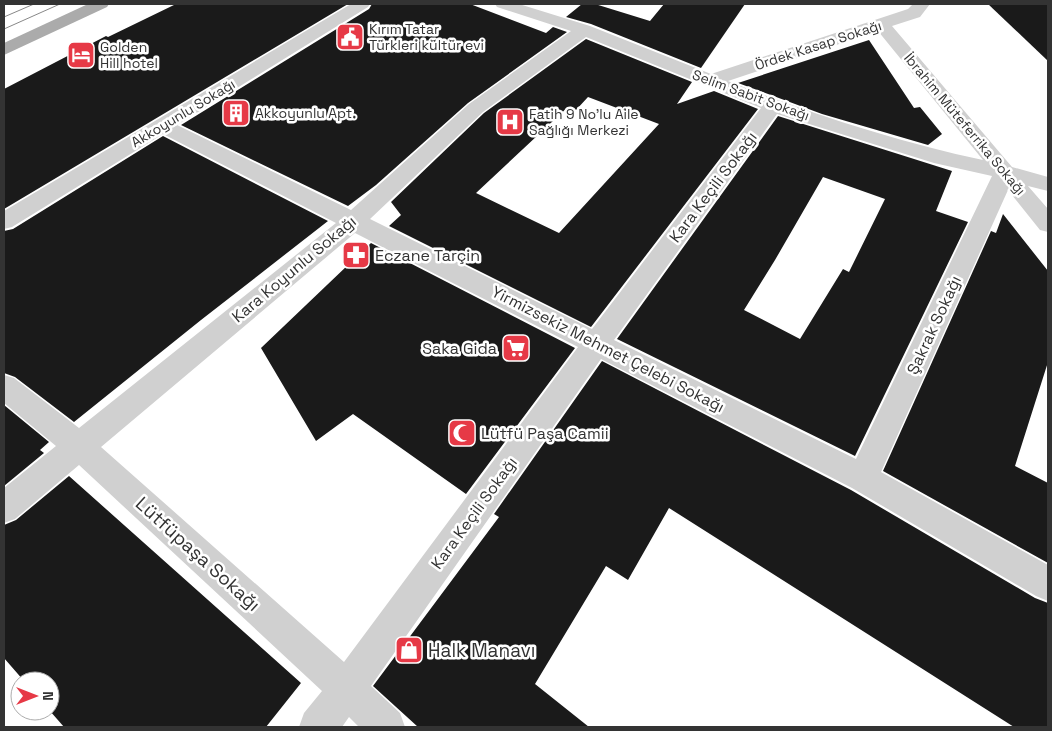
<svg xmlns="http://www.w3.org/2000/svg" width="1052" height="731" viewBox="0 0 1052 731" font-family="'Space Grotesk',sans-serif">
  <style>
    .building { fill: #1a1a1a; fill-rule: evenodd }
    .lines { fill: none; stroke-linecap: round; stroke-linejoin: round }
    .street { fill: #d0d0d0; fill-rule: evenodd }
    .primary { fill: #ababab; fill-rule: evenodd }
    .tram { stroke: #888; stroke-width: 1 }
    .labels { text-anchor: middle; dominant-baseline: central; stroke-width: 5; stroke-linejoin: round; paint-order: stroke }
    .far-poi-label { font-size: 14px; fill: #333; stroke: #fff; text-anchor: start }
    .far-street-label { font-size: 14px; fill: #333; stroke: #fff }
    .street-label { font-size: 16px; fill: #333; stroke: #fff }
    .poi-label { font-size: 16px; fill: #333; stroke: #fff; text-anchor: start }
    .near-street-label { font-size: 19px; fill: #333; stroke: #fff }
    .near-poi-label { font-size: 19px; fill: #333; stroke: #fff; text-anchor: start }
  </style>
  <rect width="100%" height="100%" fill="#fff"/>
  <g class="building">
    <polygon points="176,4 348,4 4,209 4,89 106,36 108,37"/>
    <polygon points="372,4 470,4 546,33 553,27 567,32 468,103 376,185 348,206 181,125 369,9"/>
    <polygon points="582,4 595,4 650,21 664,4 745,4 701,68 591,24 566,17"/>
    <polygon points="988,4 1048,4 1048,61"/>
    <path d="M 586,39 L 692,82 L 677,104 L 714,91 L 758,109 L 591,327 L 389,226 L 401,215 L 391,202 L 484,113 ZM 588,97 L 659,124 L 559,233 L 476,193 L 568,107 L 576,110 Z"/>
    <polygon points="869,40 914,108 920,107 942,134 928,145 822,114 738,83"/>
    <path d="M 778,116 L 952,171 L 936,211 L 968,222 L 855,456 L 617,339 ZM 823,177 L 885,199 L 849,272 L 843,269 L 800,339 L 744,310 L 775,260 Z"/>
    <polygon points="163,136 328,221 201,320 74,422 15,377 4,373 4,231 13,229"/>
    <polygon points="1003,214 1048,271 1048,362 1015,466 1048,483 1048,563 883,471 991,231 996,233"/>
    <polygon points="371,243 575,348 466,494 353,414 316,441 261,348"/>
    <polygon points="602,361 851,490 1035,598 1048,603 1048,727 1014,727 669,508 628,580 606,566 535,684 589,727 418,727 373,686 499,517 494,514"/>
    <polygon points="4,405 49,442 40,450 44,453 4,486"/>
    <polygon points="69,476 301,683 266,727 64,727 50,711 50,681 24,681 4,658 4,525 16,520"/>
  </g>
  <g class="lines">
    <path class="street" d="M 351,4 L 370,4 L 368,7 L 177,125 L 351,210 L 469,104 L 571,31 L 497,7 L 495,4 L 519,4 L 590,26 L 711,74 L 908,9 L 913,4 L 930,4 L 920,17 L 892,26 L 1012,167 L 1048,177 L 1048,191 L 1028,186 L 1048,209 L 1048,232 L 1040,230 L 1008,190 L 881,472 L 1048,565 L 1048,601 L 1036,596 L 852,488 L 601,359 L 371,686 L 400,713 L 405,727 L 359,727 L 349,717 L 342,727 L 299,727 L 304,713 L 322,691 L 79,465 L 15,519 L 4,523 L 4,488 L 56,446 L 4,403 L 4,375 L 14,378 L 79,428 L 336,223 L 163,134 L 12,227 L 4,229 L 4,211 ZM 878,31 L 983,160 C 899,142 808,113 728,81 ZM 586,37 L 761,108 L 592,329 L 370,219 L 483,112 ZM 777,114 L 934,163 L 992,176 L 856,459 L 614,340 ZM 355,233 L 578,347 L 344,662 L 101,447 Z"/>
    <polygon class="primary" points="88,4 109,4 107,7 4,55 4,43"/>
    <g class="tram">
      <polyline points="4,17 34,4"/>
      <polyline points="4,29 60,4"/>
    </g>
  </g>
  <defs>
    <symbol id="civic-square" viewBox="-11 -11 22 22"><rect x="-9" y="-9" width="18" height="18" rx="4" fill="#e63946" stroke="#fff"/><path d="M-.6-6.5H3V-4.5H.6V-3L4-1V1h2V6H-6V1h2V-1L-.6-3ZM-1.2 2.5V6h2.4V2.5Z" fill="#fff"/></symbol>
    <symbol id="hotel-square" viewBox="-11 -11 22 22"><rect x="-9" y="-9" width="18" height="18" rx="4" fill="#e63946" stroke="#fff"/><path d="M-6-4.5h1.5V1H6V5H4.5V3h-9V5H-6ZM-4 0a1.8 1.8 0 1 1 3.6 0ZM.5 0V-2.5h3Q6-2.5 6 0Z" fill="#fff"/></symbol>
    <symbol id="building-square" viewBox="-11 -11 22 22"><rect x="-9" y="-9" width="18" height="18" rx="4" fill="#e63946" stroke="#fff"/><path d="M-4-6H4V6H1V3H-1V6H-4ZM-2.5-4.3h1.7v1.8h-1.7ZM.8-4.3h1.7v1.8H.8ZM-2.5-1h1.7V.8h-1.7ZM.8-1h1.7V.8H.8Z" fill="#fff"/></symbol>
    <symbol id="hospital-square" viewBox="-11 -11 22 22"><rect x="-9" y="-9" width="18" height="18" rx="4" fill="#e63946" stroke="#fff"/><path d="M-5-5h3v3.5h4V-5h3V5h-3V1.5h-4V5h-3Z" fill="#fff"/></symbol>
    <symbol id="pharmacy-square" viewBox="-11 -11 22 22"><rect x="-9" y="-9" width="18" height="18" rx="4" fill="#e63946" stroke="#fff"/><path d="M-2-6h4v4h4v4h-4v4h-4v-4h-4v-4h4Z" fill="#fff"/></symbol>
    <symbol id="supermarket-square" viewBox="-11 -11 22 22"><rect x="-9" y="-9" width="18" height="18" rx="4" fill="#e63946" stroke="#fff"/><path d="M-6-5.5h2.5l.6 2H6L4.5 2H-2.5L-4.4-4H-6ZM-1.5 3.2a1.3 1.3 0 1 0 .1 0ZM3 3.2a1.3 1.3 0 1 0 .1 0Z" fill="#fff"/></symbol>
    <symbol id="mosque-square" viewBox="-11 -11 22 22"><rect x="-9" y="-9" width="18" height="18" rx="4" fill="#e63946" stroke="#fff"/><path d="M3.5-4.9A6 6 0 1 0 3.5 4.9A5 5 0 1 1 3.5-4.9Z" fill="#fff"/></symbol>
    <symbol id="shop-square" viewBox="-11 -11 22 22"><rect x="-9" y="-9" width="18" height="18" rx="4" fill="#e63946" stroke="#fff"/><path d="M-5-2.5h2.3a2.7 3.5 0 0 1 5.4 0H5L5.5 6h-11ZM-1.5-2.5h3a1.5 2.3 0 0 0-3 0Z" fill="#fff"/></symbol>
  </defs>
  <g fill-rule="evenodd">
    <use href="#civic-square" x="334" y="21" width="32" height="32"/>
    <use href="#hotel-square" x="65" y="39" width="32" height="32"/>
    <use href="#building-square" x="220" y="97" width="32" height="32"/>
    <use href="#hospital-square" x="494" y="106" width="32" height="32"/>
    <use href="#pharmacy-square" x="340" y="239" width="32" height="32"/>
    <use href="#supermarket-square" x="500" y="332" width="32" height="32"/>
    <use href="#mosque-square" x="446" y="417" width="32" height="32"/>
    <use href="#shop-square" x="393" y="634" width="32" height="32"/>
  </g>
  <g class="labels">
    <g class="far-poi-label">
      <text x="369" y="29">Kırım Tatar<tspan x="369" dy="16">Türkleri kültür evi</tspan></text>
      <text x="100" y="47">Golden<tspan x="100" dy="16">Hill hotel</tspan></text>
      <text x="255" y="113">Akkoyunlu Apt.</text>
      <text x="529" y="114">Fatih 9 No'lu Aile<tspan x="529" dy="16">Sağlığı Merkezi</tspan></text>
    </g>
    <g class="far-street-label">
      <text transform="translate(818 45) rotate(-18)">Ördek Kasap Sokağı</text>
      <text transform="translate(751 95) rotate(20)">Selim Sabit Sokağı</text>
      <text transform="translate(183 113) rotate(-31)">Akkoyunlu Sokağı</text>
      <text transform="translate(965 124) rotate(50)">İbrahim Müteferrika Sokağı</text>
    </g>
    <g class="street-label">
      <text transform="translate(713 187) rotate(-53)">Kara Keçili Sokağı</text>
      <text transform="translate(294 269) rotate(-40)">Kara Koyunlu Sokağı</text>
      <text transform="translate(934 325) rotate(-65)">Şakrak Sokağı</text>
      <text transform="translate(608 349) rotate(27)">Yirmizsekiz Mehmet Çelebi Sokağı</text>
      <text transform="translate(474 513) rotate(-54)">Kara Keçili Sokağı</text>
    </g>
    <g class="poi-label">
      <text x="375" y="255">Eczane Tarçin</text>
      <text x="497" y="348" text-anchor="end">Saka Gida</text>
      <text x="481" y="433">Lütfü Paşa Camii</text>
    </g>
    <g class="near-street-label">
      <text transform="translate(198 554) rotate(42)">Lütfüpaşa Sokağı</text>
    </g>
    <g class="near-poi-label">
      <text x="428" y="650">Halk Manavı</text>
    </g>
  </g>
  <rect width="1052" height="731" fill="none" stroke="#333333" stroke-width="10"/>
  <g transform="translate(35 696) rotate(90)"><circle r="24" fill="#ffffff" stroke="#adadad"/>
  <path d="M0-4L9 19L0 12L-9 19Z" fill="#e63946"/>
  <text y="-8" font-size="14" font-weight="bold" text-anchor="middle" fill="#333333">N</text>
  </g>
</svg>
